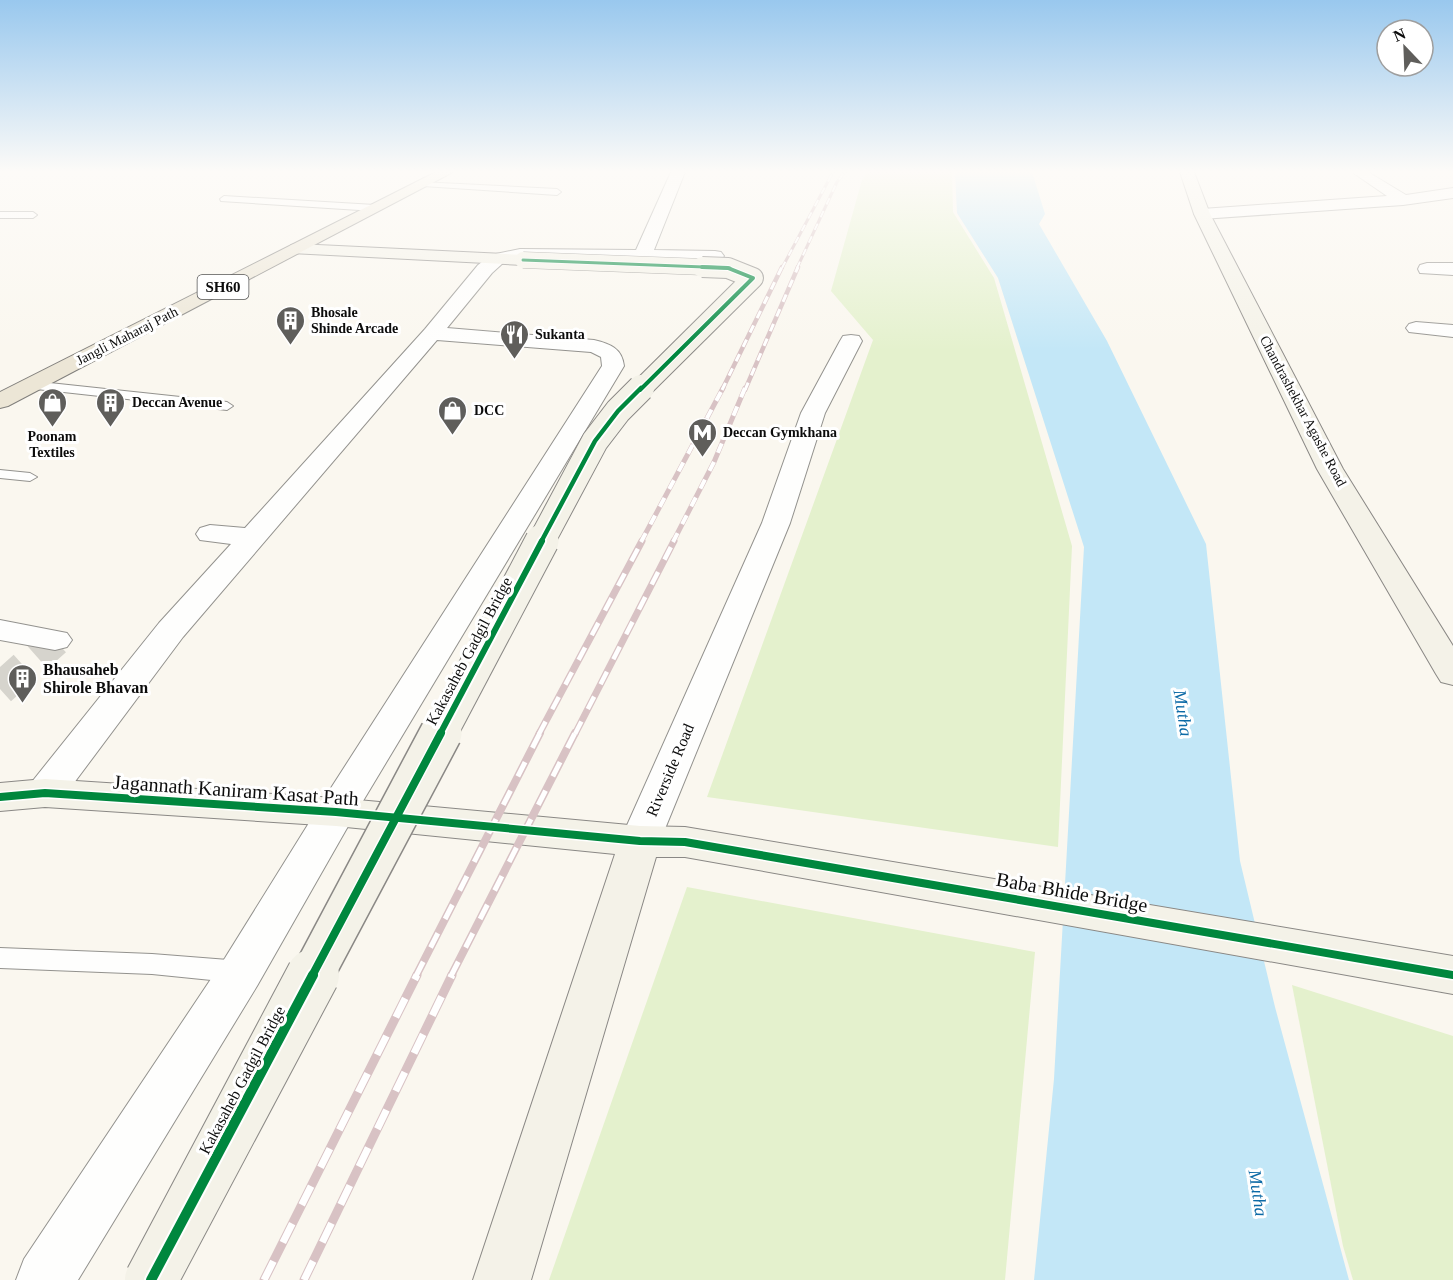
<svg xmlns="http://www.w3.org/2000/svg" width="1453" height="1280" viewBox="0 0 1453 1280" font-family="Georgia,serif">
  <style>
    .green { fill: #e4f1cd }
    .water { fill: #c3e7f7 }
    .lines { fill: none; stroke-linecap: round; stroke-linejoin: round }
    .street-tunnel { stroke: #d6d4cd; stroke-width: 33; stroke-dasharray: 33 16; stroke-linecap: butt }
    .lane-casing { stroke: #93928e; stroke-width: 2 }
    .street-casing { stroke: #93928e; stroke-width: 2 }
    .secondary-casing { stroke: #8a8885; stroke-width: 2 }
    .primary-casing { stroke: #807f7c; stroke-width: 2 }
    .lane { fill: #fefefd; fill-rule: evenodd }
    .street { fill: #fefefd; fill-rule: evenodd }
    .secondary { fill: #f4f2e8; fill-rule: evenodd }
    .primary { fill: #ece6d6; fill-rule: evenodd }
    .rail-far5-casing { stroke: #d8c2c4; stroke-width: 3 }
    .rail-far4-casing { stroke: #d8c2c4; stroke-width: 4.5 }
    .rail-far3-casing { stroke: #d8c2c4; stroke-width: 5 }
    .rail-far2-casing { stroke: #d8c2c4; stroke-width: 7 }
    .rail-far1-casing { stroke: #d8c2c4; stroke-width: 8 }
    .rail-casing { stroke: #d8c2c4; stroke-width: 9 }
    .rail-far5 { stroke: #fff; stroke-width: 2; stroke-dasharray: 7; stroke-linecap: butt }
    .rail-far4 { stroke: #fff; stroke-width: 3; stroke-dasharray: 8; stroke-linecap: butt }
    .rail-far3 { stroke: #fff; stroke-width: 4; stroke-dasharray: 10; stroke-linecap: butt }
    .rail-far2 { stroke: #fff; stroke-width: 4.5; stroke-dasharray: 14; stroke-linecap: butt }
    .rail-far1 { stroke: #fff; stroke-width: 5; stroke-dasharray: 16; stroke-linecap: butt }
    .rail { stroke: #fff; stroke-width: 7; stroke-dasharray: 21; stroke-linecap: butt }
    .secondary-bridge-far5-casing { stroke: #8a8885; stroke-width: 17; stroke-linecap: butt }
    .secondary-bridge-far4-casing { stroke: #8a8885; stroke-width: 22; stroke-linecap: butt }
    .secondary-bridge-far3-casing { stroke: #8a8885; stroke-width: 28; stroke-linecap: butt }
    .secondary-bridge-far2-casing { stroke: #8a8885; stroke-width: 35; stroke-linecap: butt }
    .secondary-bridge-far1-casing { stroke: #8a8885; stroke-width: 44; stroke-linecap: butt }
    .secondary-bridge-casing { stroke: #8a8885; stroke-width: 54; stroke-linecap: butt }
    .secondary-bridge-far5 { stroke: #f4f2e8; stroke-width: 16 }
    .secondary-bridge-far4 { stroke: #f4f2e8; stroke-width: 20 }
    .secondary-bridge-far3 { stroke: #f4f2e8; stroke-width: 26 }
    .secondary-bridge-far2 { stroke: #f4f2e8; stroke-width: 33 }
    .secondary-bridge-far1 { stroke: #f4f2e8; stroke-width: 41 }
    .secondary-bridge { stroke: #f4f2e8; stroke-width: 52 }
    .cycleway-far5-casing { stroke: #fff; stroke-width: 4.5 }
    .cycleway-far4-casing { stroke: #fff; stroke-width: 6 }
    .cycleway-far3-casing { stroke: #fff; stroke-width: 8 }
    .cycleway-far2-casing { stroke: #fff; stroke-width: 10 }
    .cycleway-far1-casing { stroke: #fff; stroke-width: 11 }
    .cycleway-casing { stroke: #fff; stroke-width: 14 }
    .cycleway-far5 { stroke: #00873e; stroke-width: 3 }
    .cycleway-far4 { stroke: #00873e; stroke-width: 4 }
    .cycleway-far3 { stroke: #00873e; stroke-width: 4.5 }
    .cycleway-far2 { stroke: #00873e; stroke-width: 6 }
    .cycleway-far1 { stroke: #00873e; stroke-width: 8 }
    .cycleway { stroke: #00873e; stroke-width: 10 }
    .labels { text-anchor: middle; dominant-baseline: central; stroke-width: 6; stroke-linejoin: round; paint-order: stroke }
    .far-poi-label { font-size: 14px; font-weight: bold; fill: #0c0c0c; stroke: #fff; text-anchor: start }
    .far-street-label { font-size: 14px; fill: #0c0c0c; stroke: #fff }
    .shield { fill: #fff; stroke: #555; stroke-width: 1.5 }
    .shield-label { font-size: 15px; font-weight: bold; fill: #0c0c0c }
    .street-label { font-size: 16px; fill: #0c0c0c; stroke: #fff }
    .poi-label { font-size: 16px; font-weight: bold; fill: #0c0c0c; stroke: #fff; text-anchor: start }
    .water-label { font-size: 18px; font-style: italic; fill: #0c6aa6; stroke: #fff }
    .near-street-label { font-size: 20px; fill: #0c0c0c; stroke: #fff }
  </style>
  <rect width="100%" height="100%" fill="#faf7ef"/>
  <g class="green">
    <polygon points="867,172 952,172 953,212 994,278 1072,546 1058,847 707,797 873,340 831,291 862,180"/>
    <polygon points="687,887 1035,952 1005,1280 549,1280"/>
    <polygon points="1292,985 1453,1036 1453,1280 1353,1280 1343,1246"/>
  </g>
  <polygon class="water" points="955,172 1032,172 1045,214 1039,224 1107,341 1206,544 1240,861 1275,1007 1349,1280 1034,1280 1054,1079 1084,547 998,278 957,213"/>
  <g class="lines">
    <polyline class="street-tunnel" points="0,689 55,640"/>
    <defs>
      <g id="lane">
        <polygon points="420,182 557,189 561,192 557,195 423,186 420,186"/>
        <polygon points="224,196 375,205 379,208 375,211 221,201 220,199"/>
        <polygon points="0,212 33,212 37,215 33,218 0,218"/>
        <polygon points="31,381 227,402 233,406 227,410 27,388 25,385"/>
        <polygon points="0,470 30,473 37,477 30,481 0,478"/>
        <polygon points="0,948 152,954 241,961 250,965 254,972 250,979 241,983 152,974 0,968"/>
      </g>
      <g id="street">
        <path d="M 671,172 L 685,172 L 654,250 L 715,251 L 721,252 L 724,256 L 721,260 L 520,259 L 503,263 L 492,273 L 447,328 L 594,340 C 610,344 622,348 624,366 L 351,821 L 257,986 L 78,1280 L 16,1280 L 24,1259 L 225,958 L 322,802 L 602,366 L 601,357 L 591,352 L 437,340 L 183,637 L 59,803 L 45,807 L 31,803 L 25,793 L 31,783 L 159,623 L 231,544 L 200,540 L 196,534 L 200,528 L 210,525 L 245,528 L 425,329 L 478,265 L 491,255 L 520,249 L 636,250 Z"/>
        <polygon points="1352,172 1368,172 1406,195 1453,188 1453,198 1403,205 1202,219 1194,214 1202,209 1387,196"/>
        <polygon points="1427,263 1453,263 1453,275 1420,273 1418,269 1420,265"/>
        <polygon points="1416,322 1453,325 1453,337 1409,332 1406,328 1409,324"/>
        <polygon points="851,335 859,336 862,341 825,413 790,523 660,841 654,852 640,856 626,852 620,841 762,523 801,413 840,341 843,336"/>
        <polygon points="0,620 67,633 72,640 67,647 55,650 0,640"/>
      </g>
      <g id="secondary">
        <polygon points="1180,172 1194,172 1210,214 1343,469 1453,646 1453,685 1441,682 1436,674 1317,469 1194,214"/>
        <polygon points="297,244 523,255 529,256 532,260 529,264 523,265 291,253 288,249 291,245"/>
        <polygon points="45,779 336,798 640,826 685,827 1453,956 1453,994 685,857 656,857 531,1280 473,1280 615,854 336,826 45,807 0,811 0,783"/>
      </g>
      <polygon id="primary" points="436,172 453,172 8,406 0,408 0,392"/>
    </defs>
    <use href="#lane" class="lane-casing"/>
    <use href="#street" class="street-casing"/>
    <use href="#secondary" class="secondary-casing"/>
    <use href="#primary" class="primary-casing"/>
    <use href="#lane" class="lane"/>
    <use href="#street" class="street"/>
    <use href="#secondary" class="secondary"/>
    <use href="#primary" class="primary"/>
    <defs>
      <g id="rail-far5">
        <polyline points="782,268 833,172"/>
        <polyline points="797,268 837,182 845,172"/>
      </g>
      <g id="rail-far4">
        <polyline points="722,390 782,267"/>
        <polyline points="745,390 798,267"/>
      </g>
      <g id="rail-far3">
        <polyline points="641,542 723,388"/>
        <polyline points="673,542 714,462 745,388"/>
      </g>
      <g id="rail-far2">
        <polyline points="539,734 642,541"/>
        <polyline points="575,734 674,541"/>
      </g>
      <g id="rail-far1">
        <polyline points="416,976 540,733"/>
        <polyline points="451,976 575,733"/>
      </g>
      <g id="rail">
        <polyline points="264,1280 417,975"/>
        <polyline points="304,1280 452,975"/>
      </g>
    </defs>
    <use href="#rail-far5" class="rail-far5-casing"/>
    <use href="#rail-far4" class="rail-far4-casing"/>
    <use href="#rail-far3" class="rail-far3-casing"/>
    <use href="#rail-far2" class="rail-far2-casing"/>
    <use href="#rail-far1" class="rail-far1-casing"/>
    <use href="#rail" class="rail-casing"/>
    <use href="#rail-far5" class="rail-far5"/>
    <use href="#rail-far4" class="rail-far4"/>
    <use href="#rail-far3" class="rail-far3"/>
    <use href="#rail-far2" class="rail-far2"/>
    <use href="#rail-far1" class="rail-far1"/>
    <use href="#rail" class="rail"/>
    <defs>
      <polyline id="secondary-bridge-far5" points="523,260 730,268"/>
      <polyline id="secondary-bridge-far4" points="640,390 753,278 728,268 702,267"/>
      <polyline id="secondary-bridge-far3" points="541,542 595,441 618,411 641,388"/>
      <polyline id="secondary-bridge-far2" points="440,734 542,541"/>
      <polyline id="secondary-bridge-far1" points="312,976 441,733"/>
      <polyline id="secondary-bridge" points="151,1280 313,975"/>
    </defs>
    <use href="#secondary-bridge-far5" class="secondary-bridge-far5-casing"/>
    <use href="#secondary-bridge-far4" class="secondary-bridge-far4-casing"/>
    <use href="#secondary-bridge-far3" class="secondary-bridge-far3-casing"/>
    <use href="#secondary-bridge-far2" class="secondary-bridge-far2-casing"/>
    <use href="#secondary-bridge-far1" class="secondary-bridge-far1-casing"/>
    <use href="#secondary-bridge" class="secondary-bridge-casing"/>
    <use href="#secondary-bridge-far5" class="secondary-bridge-far5"/>
    <use href="#secondary-bridge-far4" class="secondary-bridge-far4"/>
    <use href="#secondary-bridge-far3" class="secondary-bridge-far3"/>
    <use href="#secondary-bridge-far2" class="secondary-bridge-far2"/>
    <use href="#secondary-bridge-far1" class="secondary-bridge-far1"/>
    <use href="#secondary-bridge" class="secondary-bridge"/>
    <defs>
      <polyline id="cycleway-far5" points="523,260 730,268"/>
      <polyline id="cycleway-far4" points="640,390 753,278 728,268 702,267"/>
      <polyline id="cycleway-far3" points="541,542 595,441 618,411 641,388"/>
      <polyline id="cycleway-far2" points="440,734 542,541"/>
      <g id="cycleway-far1">
        <polyline points="0,797 45,793 336,812 640,841 685,842 1453,975"/>
        <polyline points="312,976 441,733"/>
      </g>
      <polyline id="cycleway" points="151,1280 313,975"/>
    </defs>
    <use href="#cycleway-far5" class="cycleway-far5-casing"/>
    <use href="#cycleway-far4" class="cycleway-far4-casing"/>
    <use href="#cycleway-far3" class="cycleway-far3-casing"/>
    <use href="#cycleway-far2" class="cycleway-far2-casing"/>
    <use href="#cycleway-far1" class="cycleway-far1-casing"/>
    <use href="#cycleway" class="cycleway-casing"/>
    <use href="#cycleway-far5" class="cycleway-far5"/>
    <use href="#cycleway-far4" class="cycleway-far4"/>
    <use href="#cycleway-far3" class="cycleway-far3"/>
    <use href="#cycleway-far2" class="cycleway-far2"/>
    <use href="#cycleway-far1" class="cycleway-far1"/>
    <use href="#cycleway" class="cycleway"/>
  </g>
  <linearGradient id="sky" x2="0" y2="1"><stop stop-color="#99c8ee"/><stop offset="0.49" stop-color="#fdfbf8"/><stop offset="1" stop-color="#fdfbf8" stop-opacity="0"/></linearGradient>
  <rect width="1453" height="351" fill="url(#sky)"/>
  <defs>
    <symbol id="building-pin" viewBox="-11 -11 22 30"><path d="M0 17L-7.5 6A9.5 9.5 0 1 1 7.5 6Z" fill="#5f5e5b" stroke="#fff"/><path d="M-4-6H4V6H1V3H-1V6H-4ZM-2.5-4.3h1.7v1.8h-1.7ZM.8-4.3h1.7v1.8H.8ZM-2.5-1h1.7V.8h-1.7ZM.8-1h1.7V.8H.8Z" fill="#fff"/></symbol>
    <symbol id="restaurant-pin" viewBox="-11 -11 22 30"><path d="M0 17L-7.5 6A9.5 9.5 0 1 1 7.5 6Z" fill="#5f5e5b" stroke="#fff"/><path d="M-5-6h1v4h1v-4h1v4h1v-4h1v5L-1.5 .5V6h-2V.5L-5-1ZM5-6V6H3V1.5H1.5Q1.5-4 5-6Z" fill="#fff"/></symbol>
    <symbol id="shop-pin" viewBox="-11 -11 22 30"><path d="M0 17L-7.5 6A9.5 9.5 0 1 1 7.5 6Z" fill="#5f5e5b" stroke="#fff"/><path d="M-5-2.5h2.3a2.7 3.5 0 0 1 5.4 0H5L5.5 6h-11ZM-1.5-2.5h3a1.5 2.3 0 0 0-3 0Z" fill="#fff"/></symbol>
    <symbol id="metro-pin" viewBox="-11 -11 22 30"><path d="M0 17L-7.5 6A9.5 9.5 0 1 1 7.5 6Z" fill="#5f5e5b" stroke="#fff"/><path d="M-5.5 5V-5H-3L0 0L3-5H5.5V5H3V-.5L0 4L-3-.5V5Z" fill="#fff"/></symbol>
  </defs>
  <g fill-rule="evenodd">
    <use href="#building-pin" x="274" y="304" width="33" height="45"/>
    <use href="#restaurant-pin" x="498" y="318" width="33" height="45"/>
    <use href="#shop-pin" x="36" y="386" width="33" height="45"/>
    <use href="#building-pin" x="94" y="386" width="33" height="45"/>
    <use href="#shop-pin" x="436" y="394" width="33" height="45"/>
    <use href="#metro-pin" x="686" y="416" width="33" height="45"/>
    <use href="#building-pin" x="6" y="662" width="33" height="45"/>
  </g>
  <g class="labels">
    <g class="far-poi-label">
      <text x="311" y="312">Bhosale<tspan x="311" dy="16">Shinde Arcade</tspan></text>
      <text x="535" y="334">Sukanta</text>
      <text x="132" y="402">Deccan Avenue</text>
      <text x="474" y="410">DCC</text>
      <text x="723" y="432">Deccan Gymkhana</text>
      <text x="52" y="436" text-anchor="middle">Poonam<tspan x="52" dy="16">Textiles</tspan></text>
    </g>
    <g class="far-street-label">
      <text transform="translate(127 336) rotate(-27)">Jangli Maharaj Path</text>
      <text transform="translate(1303 411) rotate(62)">Chandrashekhar Agashe Road</text>
    </g>
    <rect class="shield" x="197.5" y="275" width="51" height="24" rx="4.5"/>
    <g class="shield-label">
      <text x="223" y="287">SH60</text>
    </g>
    <g class="street-label">
      <text transform="translate(469 651) rotate(-62)">Kakasaheb Gadgil Bridge</text>
      <text transform="translate(670 770) rotate(-67)">Riverside Road</text>
      <text transform="translate(242 1080) rotate(-62)">Kakasaheb Gadgil Bridge</text>
    </g>
    <g class="poi-label">
      <text x="43" y="669">Bhausaheb<tspan x="43" dy="18">Shirole Bhavan</tspan></text>
    </g>
    <g class="water-label">
      <text transform="translate(1183 713) rotate(81)">Mutha</text>
      <text transform="translate(1258 1193) rotate(81)">Mutha</text>
    </g>
    <g class="near-street-label">
      <text transform="translate(236 790) rotate(4)">Jagannath Kaniram Kasat Path</text>
      <text transform="translate(1072 892) rotate(10)">Baba Bhide Bridge</text>
    </g>
  </g>
  <g transform="translate(1405 48) rotate(337)"><circle r="28" fill="#ffffff" stroke="#9e9e9e" stroke-width="1.5"/>
  <path d="M0-4.5L10 22L0 15L-10 22Z" fill="#5f5e5b"/>
  <text y="-9" font-size="16" font-weight="bold" text-anchor="middle" fill="#0c0c0c">N</text>
  </g>
</svg>
